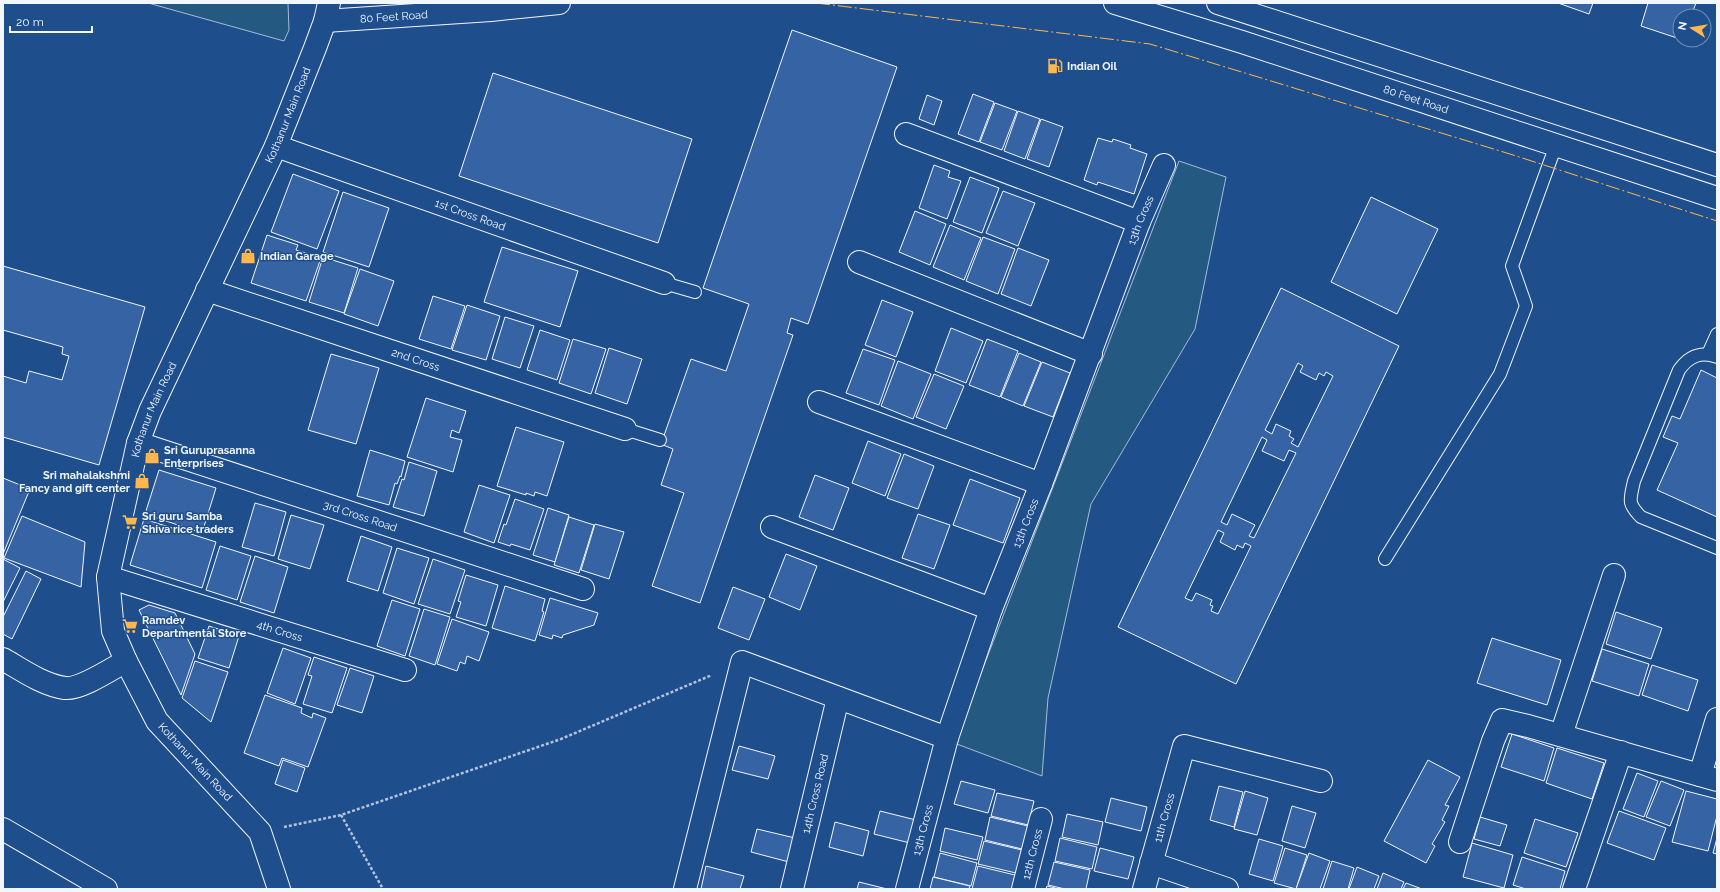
<svg xmlns="http://www.w3.org/2000/svg" width="1720" height="892" viewBox="0 0 1720 892" font-family="Raleway,sans-serif">
  <style>
    .green { fill: #245a82; stroke: #a8bbd7 }
    .building { fill: #3563a3; stroke: #f2f6ff; fill-rule: evenodd }
    .lines { fill: none; stroke-linecap: round; stroke-linejoin: round }
    .lane-casing { stroke: #f2f6ff; stroke-width: 14 }
    .street-casing { stroke: #f2f6ff; stroke-width: 24 }
    .secondary-casing { stroke: #f2f6ff; stroke-width: 24 }
    .path { stroke: #b3c4dc; stroke-width: 2.5; stroke-dasharray: 3 2; stroke-linecap: butt }
    .lane { stroke: #1f4e8c; stroke-width: 12 }
    .street { stroke: #1f4e8c; stroke-width: 22 }
    .secondary { stroke: #1f4e8c; stroke-width: 22 }
    .power { stroke: #ffb74d; stroke-width: 1; stroke-dasharray: 14 3 2 3; stroke-linecap: butt }
    .labels { text-anchor: middle; dominant-baseline: central; stroke-width: 3; stroke-linejoin: round; paint-order: stroke }
    .street-label { font-size: 11px; fill: #f2f6ff; stroke: #1f4e8c }
    .poi-label { font-size: 11px; font-weight: bold; fill: #f2f6ff; stroke: #1f4e8c; text-anchor: start }
  </style>
  <rect width="100%" height="100%" fill="#1f4e8c"/>
  <g class="green">
    <polygon points="148,3 288,3 289,30 284,41"/>
    <polygon points="1179,161 1226,177 1195,329 1091,504 1048,698 1042,776 954,743"/>
  </g>
  <g class="building">
    <polygon points="1558,3 1593,3 1589,14"/>
    <polygon points="1648,3 1696,3 1691,16 1680,16 1680,39 1641,26"/>
    <polygon points="792,30 897,67 808,324 791,318 787,333 793,335 700,603 652,586 684,493 661,485 673,449 661,444 691,359 726,371 749,304 703,288"/>
    <polygon points="493,73 692,139 658,243 459,176"/>
    <polygon points="973,94 994,102 979,142 958,134"/>
    <polygon points="927,95 942,101 934,125 919,119"/>
    <polygon points="995,103 1017,111 1002,150 980,142"/>
    <polygon points="1018,111 1040,119 1025,159 1004,151"/>
    <polygon points="1041,119 1063,127 1049,167 1027,159"/>
    <polygon points="1098,138 1112,142 1113,139 1131,145 1130,148 1147,154 1134,194 1098,182 1097,185 1084,180"/>
    <polygon points="934,165 950,171 948,177 961,181 947,219 919,208"/>
    <polygon points="293,174 339,191 317,249 271,232"/>
    <polygon points="970,177 999,188 982,233 953,222"/>
    <polygon points="1003,191 1035,203 1018,246 986,233"/>
    <polygon points="343,192 389,208 369,267 323,252"/>
    <polygon points="1371,197 1438,229 1397,314 1331,282"/>
    <polygon points="915,211 946,224 930,265 899,252"/>
    <polygon points="950,225 981,238 964,280 933,267"/>
    <polygon points="267,235 298,245 296,250 321,258 306,301 251,283"/>
    <polygon points="983,237 1015,249 998,294 966,281"/>
    <polygon points="502,247 578,271 560,327 484,302"/>
    <polygon points="1018,248 1049,260 1031,306 1001,294"/>
    <polygon points="323,257 358,268 344,313 309,302"/>
    <polygon points="3,266 145,307 99,465 3,437 3,376 26,383 29,371 62,380 69,356 62,354 63,347 3,330"/>
    <polygon points="360,269 394,281 378,326 344,314"/>
    <path d="M 1281,288 L 1399,346 L 1236,684 L 1118,627 ZM 1298,363 L 1303,366 L 1300,372 L 1316,380 L 1319,373 L 1324,376 L 1326,372 L 1333,376 L 1298,447 L 1291,443 L 1294,439 L 1289,436 L 1291,431 L 1276,424 L 1272,434 L 1265,430 ZM 1262,437 L 1267,440 L 1262,451 L 1284,461 L 1289,450 L 1296,453 L 1254,538 L 1249,536 L 1255,525 L 1232,514 L 1227,525 L 1221,522 ZM 1218,530 L 1224,533 L 1220,542 L 1235,550 L 1237,545 L 1243,548 L 1245,543 L 1251,546 L 1218,614 L 1211,611 L 1213,606 L 1210,605 L 1212,600 L 1196,593 L 1192,601 L 1185,598 Z"/>
    <polygon points="433,296 465,306 451,349 419,339"/>
    <polygon points="882,300 913,312 896,357 865,345"/>
    <polygon points="467,305 500,316 486,360 452,350"/>
    <polygon points="505,317 534,326 520,368 492,359"/>
    <polygon points="951,328 983,341 966,383 935,371"/>
    <polygon points="540,330 570,340 557,380 527,370"/>
    <polygon points="573,339 606,349 591,394 559,383"/>
    <polygon points="987,339 1018,351 1000,397 969,385"/>
    <polygon points="609,348 642,359 627,404 595,393"/>
    <polygon points="863,349 895,360 879,405 846,393"/>
    <polygon points="1019,353 1041,362 1023,406 1001,397"/>
    <polygon points="331,354 379,368 356,444 308,430"/>
    <polygon points="898,361 931,374 913,419 881,406"/>
    <polygon points="1042,362 1070,373 1053,417 1024,406"/>
    <polygon points="1701,370 1717,378 1717,517 1657,490 1678,443 1663,437 1672,416 1680,419"/>
    <polygon points="934,374 964,386 946,429 916,417"/>
    <polygon points="426,398 466,411 459,433 452,430 450,437 462,440 453,472 407,457"/>
    <polygon points="516,427 564,442 547,496 535,492 534,496 526,493 526,495 497,486"/>
    <polygon points="868,441 901,454 885,496 852,483"/>
    <polygon points="370,450 405,461 401,477 400,476 397,484 395,483 389,505 357,496"/>
    <polygon points="904,454 934,466 918,509 887,498"/>
    <polygon points="409,462 437,471 424,516 393,507 402,479 404,480"/>
    <polygon points="159,470 216,488 202,533 145,514"/>
    <polygon points="815,475 849,488 833,530 799,517"/>
    <polygon points="3,478 30,489 3,554"/>
    <polygon points="970,479 1020,498 1003,543 953,525"/>
    <polygon points="479,485 510,495 494,543 464,532"/>
    <polygon points="515,499 544,509 530,550 511,544 510,546 498,542 504,524 506,525"/>
    <polygon points="255,503 286,512 274,556 242,547"/>
    <polygon points="548,508 569,515 555,562 533,555"/>
    <polygon points="918,514 950,525 934,569 902,558"/>
    <polygon points="291,515 324,525 310,569 278,559"/>
    <polygon points="22,516 85,542 81,587 4,558"/>
    <polygon points="569,517 594,525 579,573 554,565"/>
    <polygon points="144,519 216,542 202,588 130,565"/>
    <polygon points="595,524 624,532 609,579 581,570"/>
    <polygon points="361,536 392,547 378,591 347,581"/>
    <polygon points="220,546 251,556 237,600 206,590"/>
    <polygon points="397,548 429,558 414,604 383,593"/>
    <polygon points="786,554 817,566 800,610 769,597"/>
    <polygon points="255,556 288,567 274,613 240,602"/>
    <polygon points="3,559 20,568 3,602"/>
    <polygon points="433,559 465,570 450,614 418,604"/>
    <polygon points="26,571 41,579 12,639 3,634 3,617"/>
    <polygon points="466,575 498,585 486,626 456,617 461,602 458,601"/>
    <polygon points="505,586 545,599 542,611 544,612 535,641 492,628"/>
    <polygon points="733,587 765,599 749,640 718,628"/>
    <polygon points="550,598 598,613 594,625 563,635 562,638 553,635 552,639 539,635"/>
    <polygon points="392,600 420,609 405,656 377,646"/>
    <polygon points="149,605 175,613 195,654 181,695 139,610"/>
    <polygon points="424,609 450,617 435,665 409,656"/>
    <polygon points="1616,612 1662,628 1651,659 1606,644"/>
    <polygon points="452,619 489,632 479,661 467,656 465,664 460,662 457,671 437,664"/>
    <polygon points="209,626 239,636 229,668 198,658"/>
    <polygon points="1492,638 1561,660 1547,705 1477,683"/>
    <polygon points="283,648 311,658 295,704 267,693"/>
    <polygon points="1602,649 1649,664 1639,696 1592,681"/>
    <polygon points="314,657 347,668 332,713 303,704 312,676 308,675"/>
    <polygon points="195,661 228,672 211,722 182,698"/>
    <polygon points="1652,665 1698,680 1688,711 1642,695"/>
    <polygon points="350,668 374,676 362,713 337,705"/>
    <polygon points="265,695 302,708 301,713 312,718 313,713 326,718 308,767 282,758 279,766 244,753"/>
    <polygon points="1512,734 1554,748 1544,781 1501,767"/>
    <polygon points="739,746 775,756 768,779 732,770"/>
    <polygon points="1557,748 1604,763 1592,799 1546,783"/>
    <polygon points="283,760 305,768 297,792 275,784"/>
    <polygon points="1428,760 1460,777 1445,805 1449,806 1442,820 1445,822 1432,844 1435,846 1426,863 1384,841"/>
    <polygon points="1637,773 1658,781 1644,817 1623,809"/>
    <polygon points="961,781 995,790 988,813 954,804"/>
    <polygon points="1661,781 1684,790 1670,826 1646,817"/>
    <polygon points="1219,786 1243,792 1234,827 1210,820"/>
    <polygon points="1245,791 1268,798 1257,835 1234,829"/>
    <polygon points="1686,791 1717,799 1717,816 1708,851 1672,842"/>
    <polygon points="997,793 1034,801 1028,825 991,816"/>
    <polygon points="1111,798 1147,807 1141,831 1105,822"/>
    <polygon points="1292,806 1316,813 1305,848 1282,841"/>
    <polygon points="880,811 916,820 910,843 874,834"/>
    <polygon points="1619,811 1666,828 1654,860 1607,843"/>
    <polygon points="1067,814 1103,822 1098,845 1062,837"/>
    <polygon points="990,817 1028,826 1022,849 985,840"/>
    <polygon points="1480,817 1507,825 1500,846 1474,839"/>
    <polygon points="1535,819 1578,833 1566,867 1524,853"/>
    <polygon points="835,822 869,831 863,856 829,847"/>
    <polygon points="945,828 983,837 977,860 940,851"/>
    <polygon points="757,829 795,838 789,862 751,852"/>
    <polygon points="1060,838 1097,847 1092,869 1055,861"/>
    <polygon points="1717,838 1717,854 1713,853"/>
    <polygon points="1259,839 1283,846 1273,881 1249,874"/>
    <polygon points="984,841 1022,850 1016,873 978,864"/>
    <polygon points="1472,843 1513,855 1504,888 1463,877"/>
    <polygon points="1100,848 1134,857 1128,879 1094,871"/>
    <polygon points="1285,848 1307,855 1296,889 1274,883"/>
    <polygon points="940,853 977,863 971,886 934,877"/>
    <polygon points="1309,853 1330,861 1320,889 1296,889"/>
    <polygon points="1522,857 1565,871 1560,889 1526,889 1513,885"/>
    <polygon points="1332,861 1354,868 1348,889 1323,889"/>
    <polygon points="1054,862 1090,870 1086,889 1065,889 1048,885"/>
    <polygon points="706,866 744,876 740,889 701,889"/>
    <polygon points="978,866 1015,875 1012,889 972,889"/>
    <polygon points="1357,867 1379,876 1374,889 1349,889"/>
    <polygon points="1383,873 1404,882 1401,889 1377,889"/>
    <polygon points="933,877 970,886 969,889 930,889"/>
    <polygon points="859,882 887,889 857,889"/>
    <polygon points="1406,883 1422,889 1403,889"/>
    <polygon points="1047,886 1059,889 1046,889"/>
  </g>
  <g class="lines">
    <defs>
      <g id="lane">
        <polyline points="664,283 695,292"/>
        <polyline points="1708,354 1717,334"/>
        <path d="M 1717,357 C 1701,351 1689,356 1679,370 L 1634,481 C 1630,500 1627,503 1641,517 L 1717,548"/>
        <polyline points="625,429 660,440"/>
        <polyline points="1385,559 1500,374 1526,306 1512,266 1556,145"/>
      </g>
      <g id="street">
        <polyline points="906,134 1139,222"/>
        <path id="s1" d="M 276,146 L 664,283"/>
        <polyline points="859,262 1091,354"/>
        <path id="s2" d="M 207,290 L 625,429"/>
        <polyline points="819,402 1041,484"/>
        <path id="s3" d="M 138,443 L 583,589"/>
        <polyline points="772,527 991,609"/>
        <path id="s4" d="M 108,577 L 405,670"/>
        <path d="M 3,659 C 22,670 43,685 65,688 C 80,690 113,668 126,661"/>
        <polyline points="1561,735 1614,575"/>
        <polyline points="1700,775 1717,719"/>
        <polyline points="3,829 106,889"/>
        <polyline points="1460,842 1493,741 1502,720 1528,726 1717,780"/>
        <polyline points="1151,863 1227,889"/>
        <polyline points="685,889 742,662 947,738"/>
        <path id="s5" d="M 792,889 L 838,698"/>
        <path id="s6" d="M 907,889 L 947,738 L 991,609 L 1041,484 L 1139,222 L 1164,165"/>
        <path id="s7" d="M 1023,889 L 1041,819"/>
        <path id="s8" d="M 1144,889 L 1184,746 L 1321,781"/>
        <polyline points="1574,889 1621,752"/>
      </g>
      <g id="secondary">
        <path id="s9" d="M 1115,3 L 1242,42 L 1717,198"/>
        <polyline points="1218,3 1717,165"/>
        <path id="s10" d="M 325,21 L 491,10 L 559,3"/>
        <path id="s11" d="M 279,889 L 260,832 L 157,721 L 126,661 L 113,631 L 108,577 L 138,443 L 150,411 L 276,146 L 315,48 L 325,21 L 329,3"/>
      </g>
    </defs>
    <use href="#lane" class="lane-casing"/>
    <use href="#street" class="street-casing"/>
    <use href="#secondary" class="secondary-casing"/>
    <g class="path">
      <polyline points="341,815 383,889"/>
      <polyline points="284,827 341,815 561,739 712,675"/>
    </g>
    <use href="#lane" class="lane"/>
    <use href="#street" class="street"/>
    <use href="#secondary" class="secondary"/>
    <polyline class="power" points="816,3 1150,44 1510,154 1717,221"/>
  </g>
  <defs>
    <symbol id="fuel-bare" viewBox="-9 -9 18 18"><path d="M-5.5-6h7V0h2V4h1.3V-2.5L3-4.5l.8-.8L6-3V5H2.5V1h-1V6h-7ZM-4.2-4.7v3.2H.2V-4.7Z" fill="#ffb74d" stroke="#1f4e8c" stroke-width="2.5" paint-order="stroke"/></symbol>
    <symbol id="shop-bare" viewBox="-9 -9 18 18"><path d="M-5-2.5h2.3a2.7 3.5 0 0 1 5.4 0H5L5.5 6h-11ZM-1.5-2.5h3a1.5 2.3 0 0 0-3 0Z" fill="#ffb74d" stroke="#1f4e8c" stroke-width="2.5" paint-order="stroke"/></symbol>
    <symbol id="supermarket-bare" viewBox="-9 -9 18 18"><path d="M-6-5.5h2.5l.6 2H6L4.5 2H-2.5L-4.4-4H-6ZM-1.5 3.2a1.3 1.3 0 1 0 .1 0ZM3 3.2a1.3 1.3 0 1 0 .1 0Z" fill="#ffb74d" stroke="#1f4e8c" stroke-width="2.5" paint-order="stroke"/></symbol>
  </defs>
  <g fill-rule="evenodd">
    <use href="#fuel-bare" x="1044" y="55" width="22" height="22"/>
    <use href="#shop-bare" x="237" y="245" width="22" height="22"/>
    <use href="#shop-bare" x="141" y="445" width="22" height="22"/>
    <use href="#shop-bare" x="131" y="470" width="22" height="22"/>
    <use href="#supermarket-bare" x="119" y="511" width="22" height="22"/>
    <use href="#supermarket-bare" x="119" y="615" width="22" height="22"/>
  </g>
  <g class="labels">
    <g class="street-label">
      <text stroke="none"><textPath href="#s10" startOffset="69">80 Feet Road</textPath></text>
      <text stroke="none"><textPath href="#s9" startOffset="316">80 Feet Road</textPath></text>
      <text stroke="none"><textPath href="#s11" startOffset="864">Kothanur Main Road</textPath></text>
      <text stroke="none"><textPath href="#s1" startOffset="206">1st Cross Road</textPath></text>
      <text stroke="none"><textPath href="#s6" startOffset="709">13th Cross</textPath></text>
      <text stroke="none"><textPath href="#s2" startOffset="220">2nd Cross</textPath></text>
      <text stroke="none"><textPath href="#s11" startOffset="540">Kothanur Main Road</textPath></text>
      <text stroke="none"><textPath href="#s3" startOffset="234">3rd Cross Road</textPath></text>
      <text stroke="none"><textPath href="#s6" startOffset="385">13th Cross</textPath></text>
      <text stroke="none"><textPath href="#s4" startOffset="180">4th Cross</textPath></text>
      <text transform="translate(195 762) rotate(47)">Kothanur Main Road</text>
      <text stroke="none"><textPath href="#s5" startOffset="98">14th Cross Road</textPath></text>
      <text stroke="none"><textPath href="#s8" startOffset="74">11th Cross</textPath></text>
      <text stroke="none"><textPath href="#s6" startOffset="61">13th Cross</textPath></text>
      <text stroke="none"><textPath href="#s7" startOffset="36">12th Cross</textPath></text>
    </g>
    <g class="poi-label">
      <text x="1067" y="66">Indian Oil</text>
      <text x="260" y="256">Indian Garage</text>
      <text x="164" y="450">Sri Guruprasanna<tspan x="164" dy="13">Enterprises</tspan></text>
      <text x="130" y="475" text-anchor="end">Sri mahalakshmi<tspan x="130" dy="13">Fancy and gift center</tspan></text>
      <text x="142" y="516">Sri guru Samba<tspan x="142" dy="13">Shiva rice traders</tspan></text>
      <text x="142" y="620">Ramdev<tspan x="142" dy="13">Departmental Store</tspan></text>
    </g>
  </g>
  <rect width="1720" height="892" fill="none" stroke="#f2f6ff" stroke-width="8"/>
  <g transform="translate(1692 28) rotate(282)"><circle r="19" fill="#1f4e8c" stroke="#7391ba"/>
  <path d="M0-3L7 15L0 10L-7 15Z" fill="#ffb74d"/>
  <text y="-6" font-size="11" font-weight="bold" text-anchor="middle" fill="#f2f6ff">N</text>
  </g>
  <path d="M10 26v6h82v-6" fill="none" stroke="#f2f6ff" stroke-width="2"/>
  <text x="16" y="26" font-size="12" fill="#f2f6ff" stroke="#1f4e8c" stroke-width="3" paint-order="stroke">20 m</text>
</svg>
